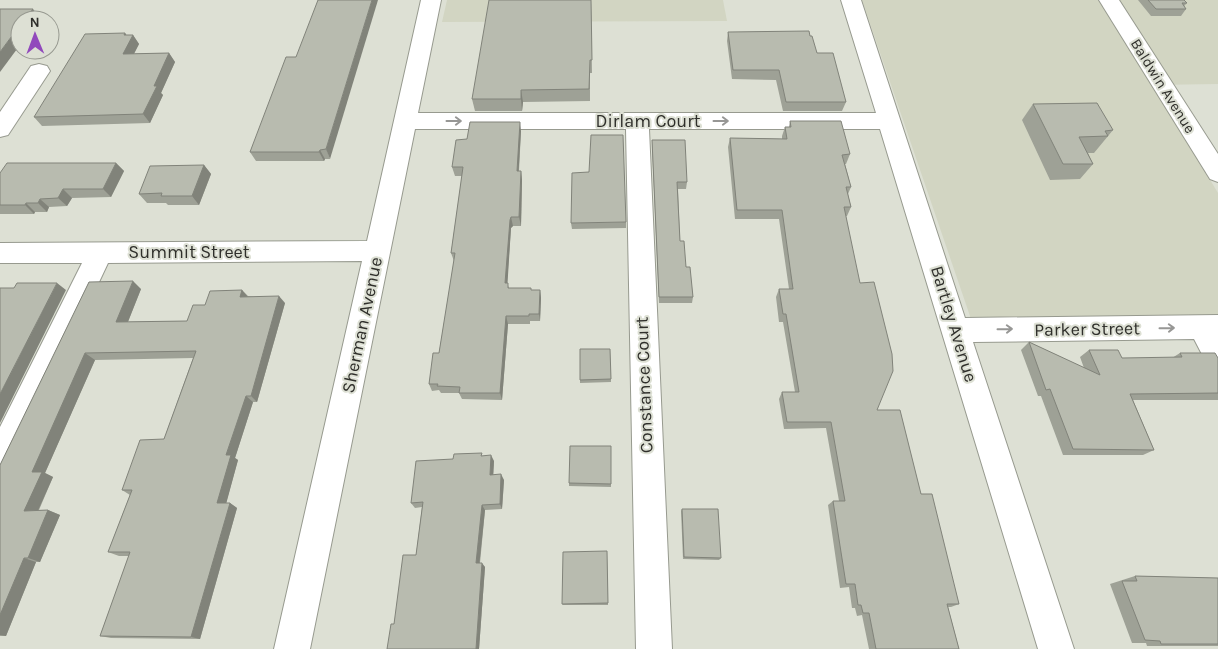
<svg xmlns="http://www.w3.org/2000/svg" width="1218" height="649" viewBox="0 0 1218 649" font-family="Karla,sans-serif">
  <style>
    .built { fill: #d2d5c2 }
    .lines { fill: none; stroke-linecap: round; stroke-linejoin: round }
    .minor-casing { stroke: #979a8f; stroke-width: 2 }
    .minor { fill: #fff; fill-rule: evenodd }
    .wall { fill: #9ea196 }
    .shaded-wall { fill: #81837a }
    .building { fill: #b8bbaf; stroke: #81837a }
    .oneway { stroke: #979795 }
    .labels { text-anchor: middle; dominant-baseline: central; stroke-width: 4; stroke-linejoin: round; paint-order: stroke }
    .far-street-label { font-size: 15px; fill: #2f2f2b; stroke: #dde0d4 }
    .street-label { font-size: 18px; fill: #2f2f2b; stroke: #dde0d4 }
  </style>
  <rect width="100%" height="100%" fill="#dde0d4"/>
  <g class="built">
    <polygon points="447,0 723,0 727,21 442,22"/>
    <polygon points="862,0 1218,0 1218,84 1153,85 1218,193 1218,317 971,319"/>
  </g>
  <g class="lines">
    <defs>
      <g id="minor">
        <polygon points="421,0 441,0 418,113 876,113 841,0 861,0 965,318 1218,315 1218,369 1208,366 1194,339 973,342 1074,649 1038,649 880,129 649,129 672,649 636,649 626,129 415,129 310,649 274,649 362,261 108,263 11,469 0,474 0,427 82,263 0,263 0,243 367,241"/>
        <polygon points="1099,0 1119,0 1218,154 1218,182 1210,179"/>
        <polygon points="39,64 47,66 50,71 8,135 0,137 0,112 31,66"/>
      </g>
    </defs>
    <use href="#minor" class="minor-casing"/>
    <use href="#minor" class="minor"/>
  </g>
  <g class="wall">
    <polygon points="591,0 592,73 590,73 590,101 523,102 522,111 475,111 472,99"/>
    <polygon points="1138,0 1184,0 1187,3 1184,6 1186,9 1181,16 1151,16"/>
    <polygon points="728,32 817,53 846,102 842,111 783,111 776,80 732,79 727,41"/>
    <polygon points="125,33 126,35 133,35 139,44 134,54 169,53 175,62 161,93 163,95 150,123 42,126 34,117"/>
    <polygon points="296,57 330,159 325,159 324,161 256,161 250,152"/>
    <polygon points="1033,104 1113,130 1094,153 1088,153 1093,164 1080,179 1050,180 1022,120"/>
    <polygon points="790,121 850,154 846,164 845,164 851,187 848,194 851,207 847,216 846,216 877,410 921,494 959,604 951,607 948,607 959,649 869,649 862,615 857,616 855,608 852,608 849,587 840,588 828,505 833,501 839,501 826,428 784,429 779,399 782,392 795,392 783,322 779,322 776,297 779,289 789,289 779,219 735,219 728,147 730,138 782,139 782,136 785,127 789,127"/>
    <polygon points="521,131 519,171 521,171 522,180 521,226 513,226 511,228 507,283 509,288 531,288 531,290 540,290 541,298 540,321 530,321 530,324 508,324 502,400 462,399 459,393 441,393 439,390 432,391 429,384 439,353 454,261 451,253 462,176 455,176 452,167 467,139"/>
    <polygon points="652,140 687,182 686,189 678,189 680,241 693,297 692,303 659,303 652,147"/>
    <polygon points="116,163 124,171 111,197 72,198 67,206 49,207 47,212 35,212 34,214 0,214 0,173"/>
    <polygon points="204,165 211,174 199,205 168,205 166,203 147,203 139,194"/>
    <polygon points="626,222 626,228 572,229 571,223"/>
    <polygon points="89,282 141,289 128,322 187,321 205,305 242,290 248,296 285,303 257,402 253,402 235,458 238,460 226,503 230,503 237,508 200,639 111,638 100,636 129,556 119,556 108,552 130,495 122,490 164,439 193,358 95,360 45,473 53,477 39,510 48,510 60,515 40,562 36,562 6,636 0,636 0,465"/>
    <polygon points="1029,342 1084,368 1080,357 1089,350 1122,358 1172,358 1180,353 1218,358 1218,400 1133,400 1154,450 1143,455 1063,455 1041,396 1038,396 1021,350"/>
    <polygon points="610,349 611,382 580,383 580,380"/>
    <polygon points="611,446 611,487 569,486 569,483"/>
    <polygon points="483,456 494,461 493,475 504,480 502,509 485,510 480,563 485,567 479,649 387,649 394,624 416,555 422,507 415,508 411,503"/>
    <polygon points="682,509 721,558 719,560 683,559 681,511"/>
    <polygon points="607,551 608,605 563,605 562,604"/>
    <polygon points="1135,576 1218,578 1218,646 1147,646 1146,643 1132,643 1110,584"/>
  </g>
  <g class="shaded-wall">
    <polygon points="372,0 378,0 330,159 326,149"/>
    <polygon points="33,9 40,18 38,20 24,20"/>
    <polygon points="20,25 20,45 0,72 0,52"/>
    <polygon points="125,33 130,40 133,35 139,44 129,63 123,54"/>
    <polygon points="169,53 175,62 161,93 163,95 150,123 143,114 154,86"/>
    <polygon points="521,90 523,102 522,111 521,99"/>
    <polygon points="520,122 521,131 518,180 517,171"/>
    <polygon points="320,150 325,159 324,161 319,152"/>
    <polygon points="116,163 124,171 111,197 103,189"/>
    <polygon points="204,165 211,174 199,205 192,196"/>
    <polygon points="521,171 522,180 521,226 519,217"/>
    <polygon points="63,189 72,198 67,206 58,198"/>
    <polygon points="40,199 49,207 47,212 38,203"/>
    <polygon points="26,203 35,212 34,214 25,205"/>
    <polygon points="511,217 513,226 511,228 507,291 505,283 510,220"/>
    <polygon points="133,281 141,289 125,329 116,322"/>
    <polygon points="57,283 66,290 0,423 0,394"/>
    <polygon points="242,290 248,297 240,297"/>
    <polygon points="540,290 541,298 540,321 539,314"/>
    <polygon points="279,296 285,303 257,402 251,396"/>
    <polygon points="506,316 508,324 502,400 500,393"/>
    <polygon points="85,353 95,360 45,473 53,477 36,515 24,511 32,472"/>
    <polygon points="246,396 253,402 235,458 238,460 225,508 217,503 226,455"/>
    <polygon points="491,455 494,461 493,480 490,475"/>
    <polygon points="501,474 504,480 502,509 500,504"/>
    <polygon points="230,503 237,508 200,639 191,637"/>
    <polygon points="482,505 485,510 479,567 476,563"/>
    <polygon points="48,510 60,515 40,562 28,558"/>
    <polygon points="24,558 36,562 6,636 0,635 0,615"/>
    <polygon points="482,563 485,567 479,649 476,649"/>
  </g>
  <g class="building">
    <polygon points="318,0 372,0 326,149 320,150 319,152 250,152 286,57 296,57"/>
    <polygon points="489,0 591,0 592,60 590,60 589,89 521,90 521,99 472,99"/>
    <polygon points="1148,0 1184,0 1187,3 1182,3 1186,9 1156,9"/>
    <polygon points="0,9 33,9 24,20 20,20 20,25 0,52"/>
    <polygon points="809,31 810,36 812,36 817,53 833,53 846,102 786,102 779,70 733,70 728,32"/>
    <polygon points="125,33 124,35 133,35 123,54 169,53 154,86 157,86 143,114 34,117 85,34"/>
    <polygon points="1097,103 1113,130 1105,131 1108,136 1079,137 1093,164 1063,164 1033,104"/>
    <polygon points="790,121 841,121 850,154 842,155 851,187 846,187 851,207 844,207 860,283 874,282 892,354 893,371 877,410 900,410 921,494 932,494 959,604 947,604 959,649 876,649 869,613 863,613 861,605 858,605 855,584 846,584 833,501 845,501 831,422 787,422 782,392 799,392 786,314 783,314 779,289 793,289 782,210 737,210 730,138 787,139 785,127 791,127"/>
    <polygon points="470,122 520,122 517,171 521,171 519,217 511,217 510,220 505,283 508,283 508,288 531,288 531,290 540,290 539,314 529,314 529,316 506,316 500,393 459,393 460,387 437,386 438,384 429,384 433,353 439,353 455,253 451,253 463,167 452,167 456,140 467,139"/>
    <polygon points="591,135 623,135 626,222 571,223 572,173 589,172"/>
    <polygon points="652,140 685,140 687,182 677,182 680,241 684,241 686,267 690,267 693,297 659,297"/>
    <polygon points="7,163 116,163 103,189 63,189 58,198 40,199 38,203 26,203 25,205 0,205 0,173"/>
    <polygon points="204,165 192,196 161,196 162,193 139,194 150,166"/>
    <polygon points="133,281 116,322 187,321 193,305 205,305 210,291 242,290 240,297 279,296 251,396 246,396 226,455 231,455 217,503 230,503 191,637 100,636 130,552 108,552 132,490 122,490 140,440 164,439 196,351 85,353 32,472 42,472 24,511 48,510 28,558 24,558 0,615 0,465 89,282"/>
    <polygon points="17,283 57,283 0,394 0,288 14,288"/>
    <polygon points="1029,342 1100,375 1089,350 1118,350 1122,358 1182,357 1180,353 1215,353 1218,358 1218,393 1130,394 1154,450 1073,449 1050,389 1046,390"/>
    <polygon points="580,349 610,349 611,379 580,380"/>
    <polygon points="570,446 611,446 611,484 569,483"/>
    <polygon points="482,453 481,456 491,455 490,475 501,474 500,504 482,505 476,563 482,563 476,649 387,649 391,624 394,624 403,555 416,555 423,502 411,503 416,461 453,459 454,454"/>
    <polygon points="682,509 718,509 721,558 684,557"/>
    <polygon points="607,551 608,603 562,604 563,552"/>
    <polygon points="1135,576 1218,578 1218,644 1161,644 1160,641 1145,640 1122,581 1137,581"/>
  </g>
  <defs><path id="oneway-shaft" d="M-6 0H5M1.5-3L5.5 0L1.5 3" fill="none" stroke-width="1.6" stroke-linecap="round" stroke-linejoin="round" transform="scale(1.25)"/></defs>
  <g class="oneway">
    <use href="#oneway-shaft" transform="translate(454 121)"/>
    <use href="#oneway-shaft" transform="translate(721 121)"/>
    <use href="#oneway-shaft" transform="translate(1167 328) rotate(-1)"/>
    <use href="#oneway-shaft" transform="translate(1005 329) rotate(-1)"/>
  </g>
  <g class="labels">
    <g class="far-street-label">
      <text transform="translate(1163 86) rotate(58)">Baldwin Avenue</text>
    </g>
    <g class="street-label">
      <text x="648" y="121">Dirlam Court</text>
      <text x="189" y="252">Summit Street</text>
      <text transform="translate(954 324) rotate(73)">Bartley Avenue</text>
      <text transform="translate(362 325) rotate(-78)">Sherman Avenue</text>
      <text transform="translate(1087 329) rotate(-1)">Parker Street</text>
      <text transform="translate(644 385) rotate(-92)">Constance Court</text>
    </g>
  </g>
  <g transform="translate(35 35) rotate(359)"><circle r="24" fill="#dde0d4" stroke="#979990"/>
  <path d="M0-4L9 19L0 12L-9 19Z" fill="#9149bc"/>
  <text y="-8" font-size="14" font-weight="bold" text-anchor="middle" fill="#2f2f2b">N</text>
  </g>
</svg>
